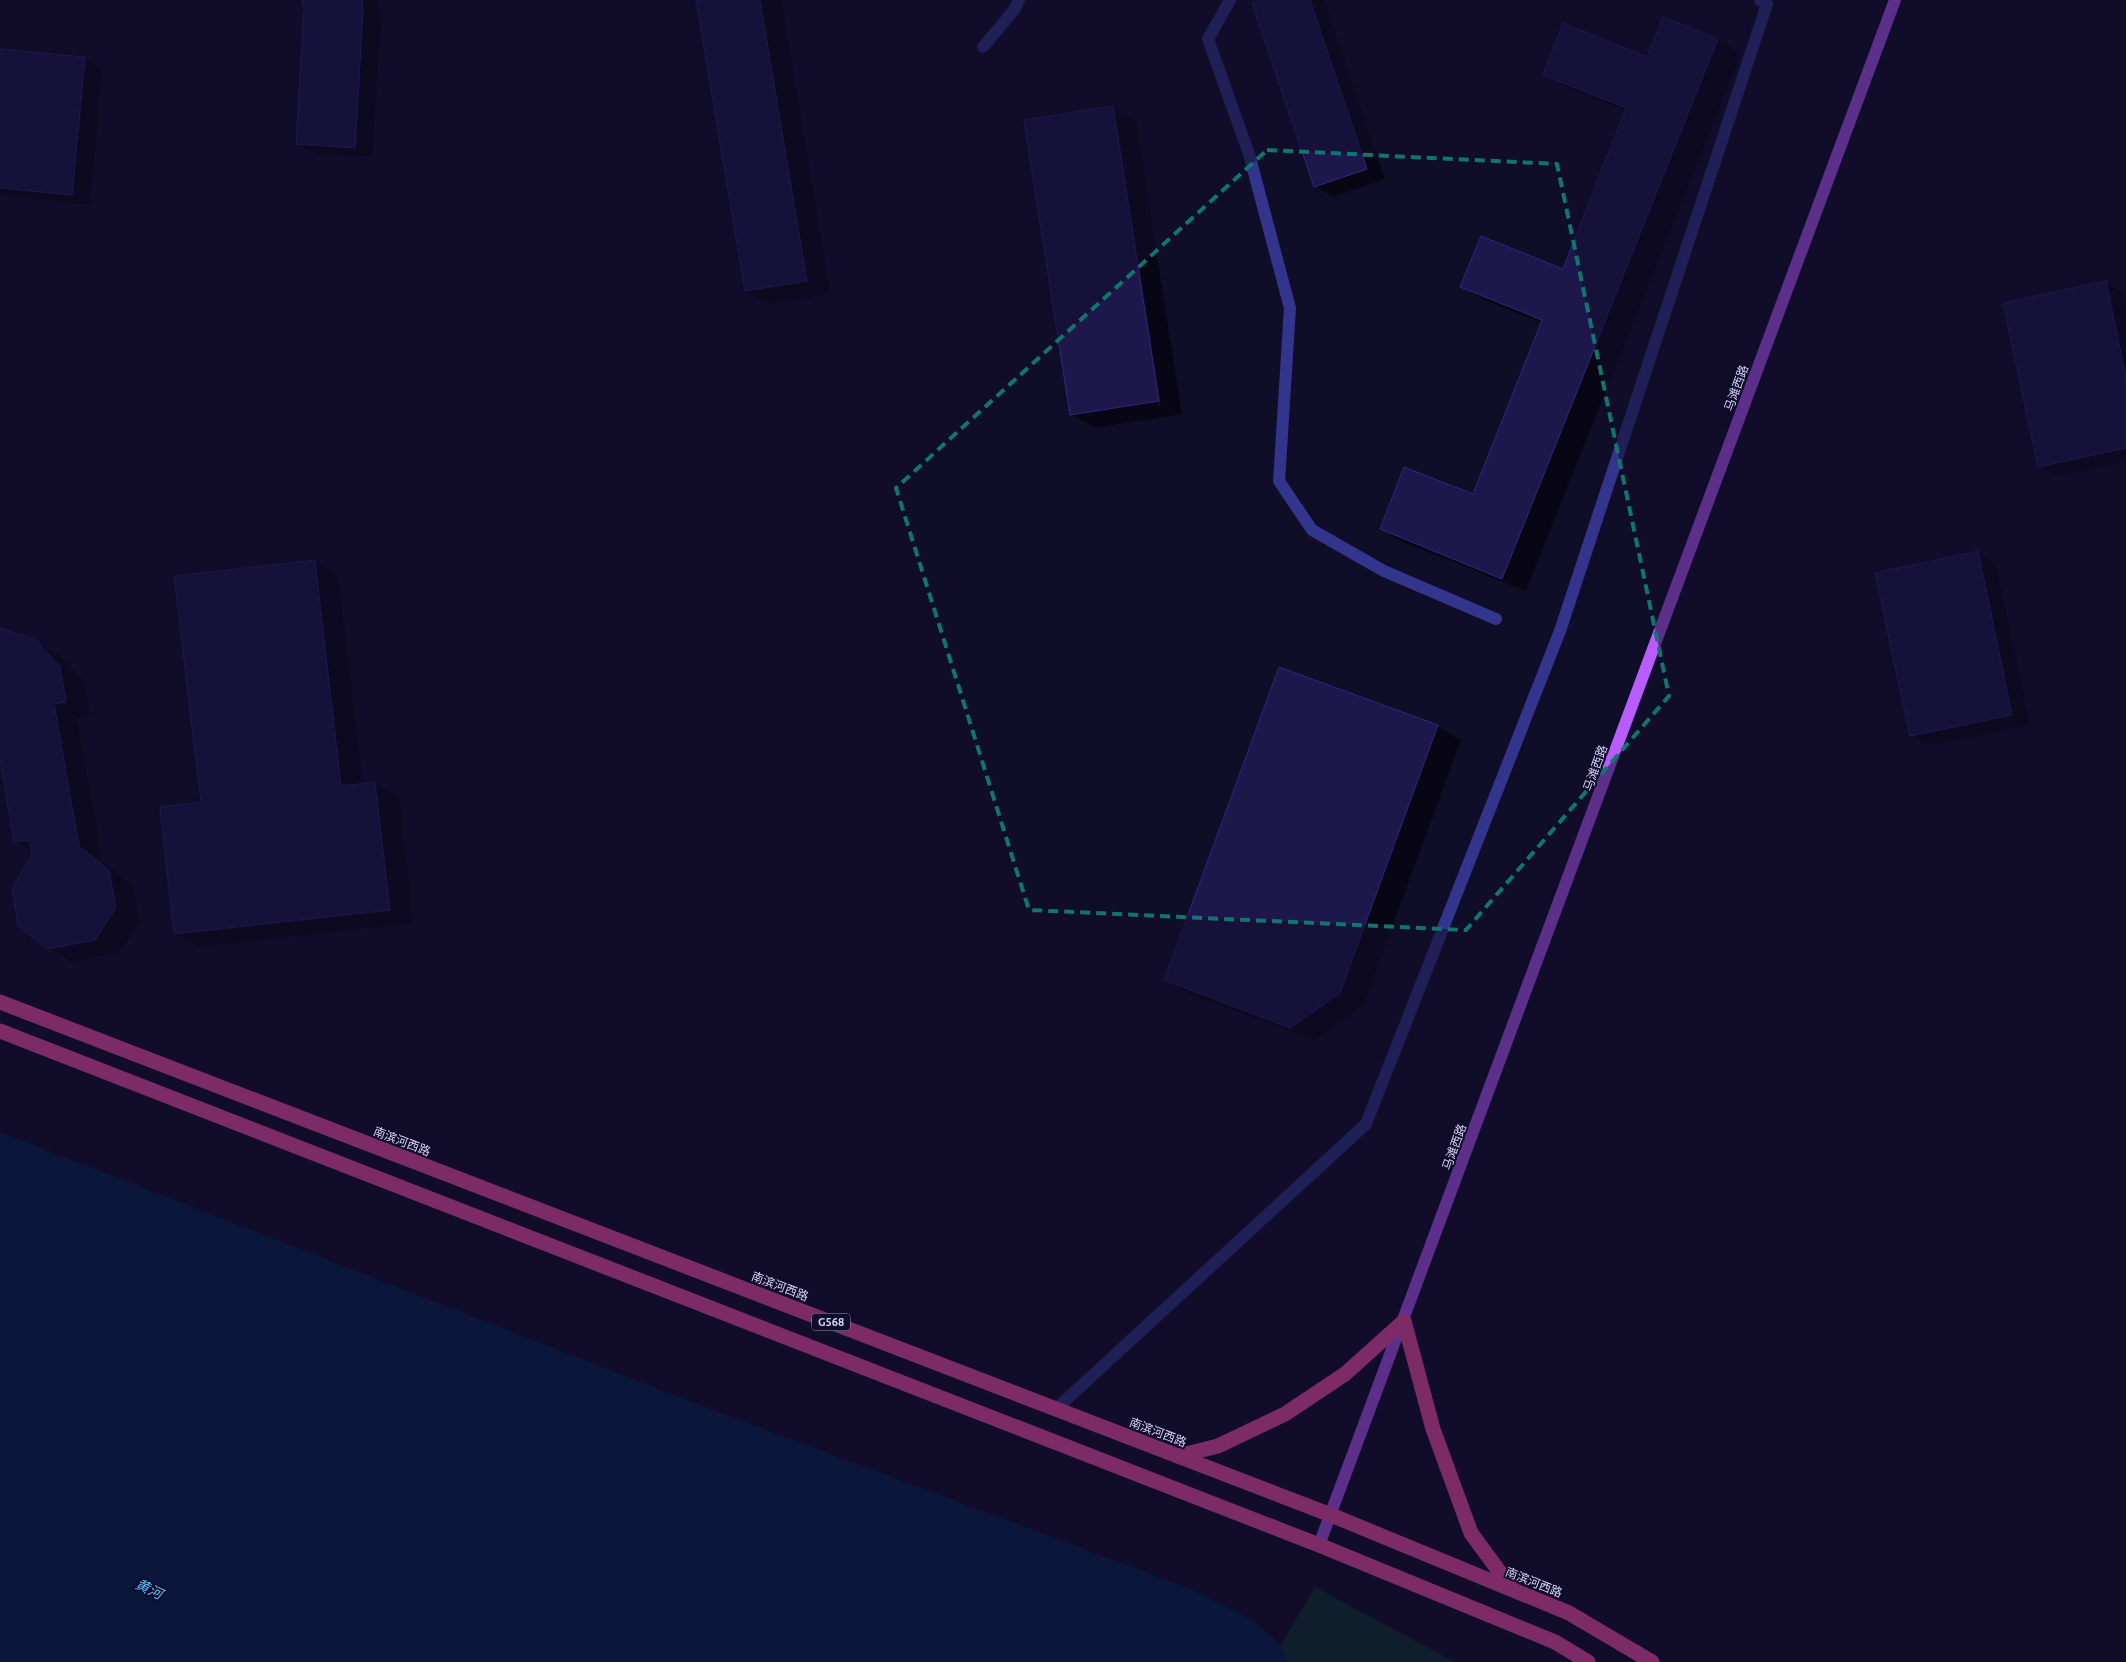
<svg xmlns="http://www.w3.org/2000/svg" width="2126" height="1662" viewBox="0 0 2126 1662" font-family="Ubuntu,'Noto Sans SC',sans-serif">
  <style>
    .green { fill: #0f3330 }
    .water { fill: #06254e }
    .shadow { fill: #0007; fill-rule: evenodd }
    .building { fill: #1e174c; stroke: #32267a }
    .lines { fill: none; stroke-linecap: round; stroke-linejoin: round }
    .minor { stroke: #33358d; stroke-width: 12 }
    .major { stroke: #b85cff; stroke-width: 12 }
    .highway { stroke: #ff50af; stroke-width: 15 }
    .marked { fill: none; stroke: #0f766e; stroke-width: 4; stroke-dasharray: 10 6; stroke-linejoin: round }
    .labels { text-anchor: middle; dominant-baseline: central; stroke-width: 4; stroke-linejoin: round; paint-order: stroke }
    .shield { fill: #100d29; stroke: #9b99bf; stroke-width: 1 }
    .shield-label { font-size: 11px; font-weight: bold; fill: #d7d5ff }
    .street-label { font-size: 12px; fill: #d7d5ff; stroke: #100d29 }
    .water-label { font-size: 14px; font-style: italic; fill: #63c0ff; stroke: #100d29 }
  </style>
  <rect width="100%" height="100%" fill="#100d29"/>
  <polygon class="green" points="1315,1587 1455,1662 1286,1662 1281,1645"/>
  <polygon class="water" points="0,1132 687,1400 1193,1590 1249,1618 1281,1645 1286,1662 0,1662"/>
  <g class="shadow">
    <polygon points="303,0 378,0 381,23 372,157 315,154 297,143 305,8"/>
    <polygon points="697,0 781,0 830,294 769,304 746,290"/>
    <polygon points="1264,0 1324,0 1385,179 1333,197 1315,186"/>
    <polygon points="1717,40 1741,53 1526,591 1405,543 1381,529 1473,496 1542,323 1486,301 1462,287 1563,271 1627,111 1568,88 1544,74 1648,59"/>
    <polygon points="0,50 84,58 102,69 90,205 5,196 0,194"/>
    <path d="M 1113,108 L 1136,121 L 1182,414 L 1095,428 L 1071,414 ZM 1114,123 L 1117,123 L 1161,407 L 1159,407 Z"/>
    <polygon points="2106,283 2124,293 2126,304 2126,462 2057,476 2039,466"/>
    <polygon points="1978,553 1996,563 2030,725 1929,746 1911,735"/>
    <polygon points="315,561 338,575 363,785 375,784 399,797 413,923 199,947 175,933 202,803"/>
    <polygon points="0,629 34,641 59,655 83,681 90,716 77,718 102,861 132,885 139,922 119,953 72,962 48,948 32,851 15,841 0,751"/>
    <polygon points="1437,726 1461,740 1363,1006 1315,1040 1189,994 1166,980"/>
  </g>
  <g class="building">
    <polygon points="302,0 362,0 363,12 355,148 296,144 304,9"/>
    <polygon points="696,0 760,0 807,281 745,291"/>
    <polygon points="1260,0 1310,0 1367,169 1314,187 1252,3"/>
    <polygon points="1663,17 1718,39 1502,579 1380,529 1404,467 1473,494 1542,320 1460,287 1481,236 1563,269 1626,108 1543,75 1563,23 1647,57"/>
    <polygon points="0,49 85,57 72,195 0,188"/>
    <polygon points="1113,106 1159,401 1070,415 1024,120"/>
    <polygon points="2106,281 2126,377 2126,448 2038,467 2003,303"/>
    <polygon points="1978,551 2012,715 1910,736 1875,573"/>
    <polygon points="315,560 341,786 375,782 390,910 174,934 160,807 201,802 174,576"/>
    <polygon points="0,628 35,640 60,666 66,702 54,704 79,846 109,870 116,908 95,940 47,949 18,925 12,888 32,855 29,840 14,842 0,759"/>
    <polygon points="1279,667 1438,725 1340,993 1290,1028 1164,980"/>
  </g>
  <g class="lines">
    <g class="minor">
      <polyline points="1230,0 1208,39 1249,154 1290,308 1279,481 1312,530 1384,571 1496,619"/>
      <polyline points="983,47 1014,10 1019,0"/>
      <polyline points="1056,1409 1366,1124 1560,631 1767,4 1760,0"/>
    </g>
    <polyline class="major" points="1319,1545 1895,0"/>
    <g class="highway">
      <polyline points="0,1002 1331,1515 1569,1613 1652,1662"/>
      <polyline points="0,1031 1319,1545 1555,1642 1588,1662"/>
      <polyline points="1178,1456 1218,1446 1285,1414 1345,1374 1404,1321 1433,1429 1471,1533 1512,1589"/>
    </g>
  </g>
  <path d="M0 0H2126V1662H0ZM 1267,150 L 1557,164 L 1669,696 L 1466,930 L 1029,910 L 896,488 Z" fill="#100d29" fill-opacity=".55" fill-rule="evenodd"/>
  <path class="marked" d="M 1267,150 L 1557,164 L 1669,696 L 1466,930 L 1029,910 L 896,488 Z"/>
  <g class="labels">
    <rect class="shield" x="812" y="1313.5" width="38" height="17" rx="4"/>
    <g class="shield-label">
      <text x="831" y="1322">G568</text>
    </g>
    <g class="street-label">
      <text transform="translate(1736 388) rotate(-70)">马滩西路</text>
      <text transform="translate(1595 768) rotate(-70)">马滩西路</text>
      <text transform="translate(402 1141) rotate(21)">南滨河西路</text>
      <text transform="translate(1454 1147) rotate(-70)">马滩西路</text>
      <text transform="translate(780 1286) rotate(21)">南滨河西路</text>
      <text transform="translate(1158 1432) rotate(21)">南滨河西路</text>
      <text transform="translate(1534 1582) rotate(22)">南滨河西路</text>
    </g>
    <g class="water-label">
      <text transform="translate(149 1589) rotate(25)">黄河</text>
    </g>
  </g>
</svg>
